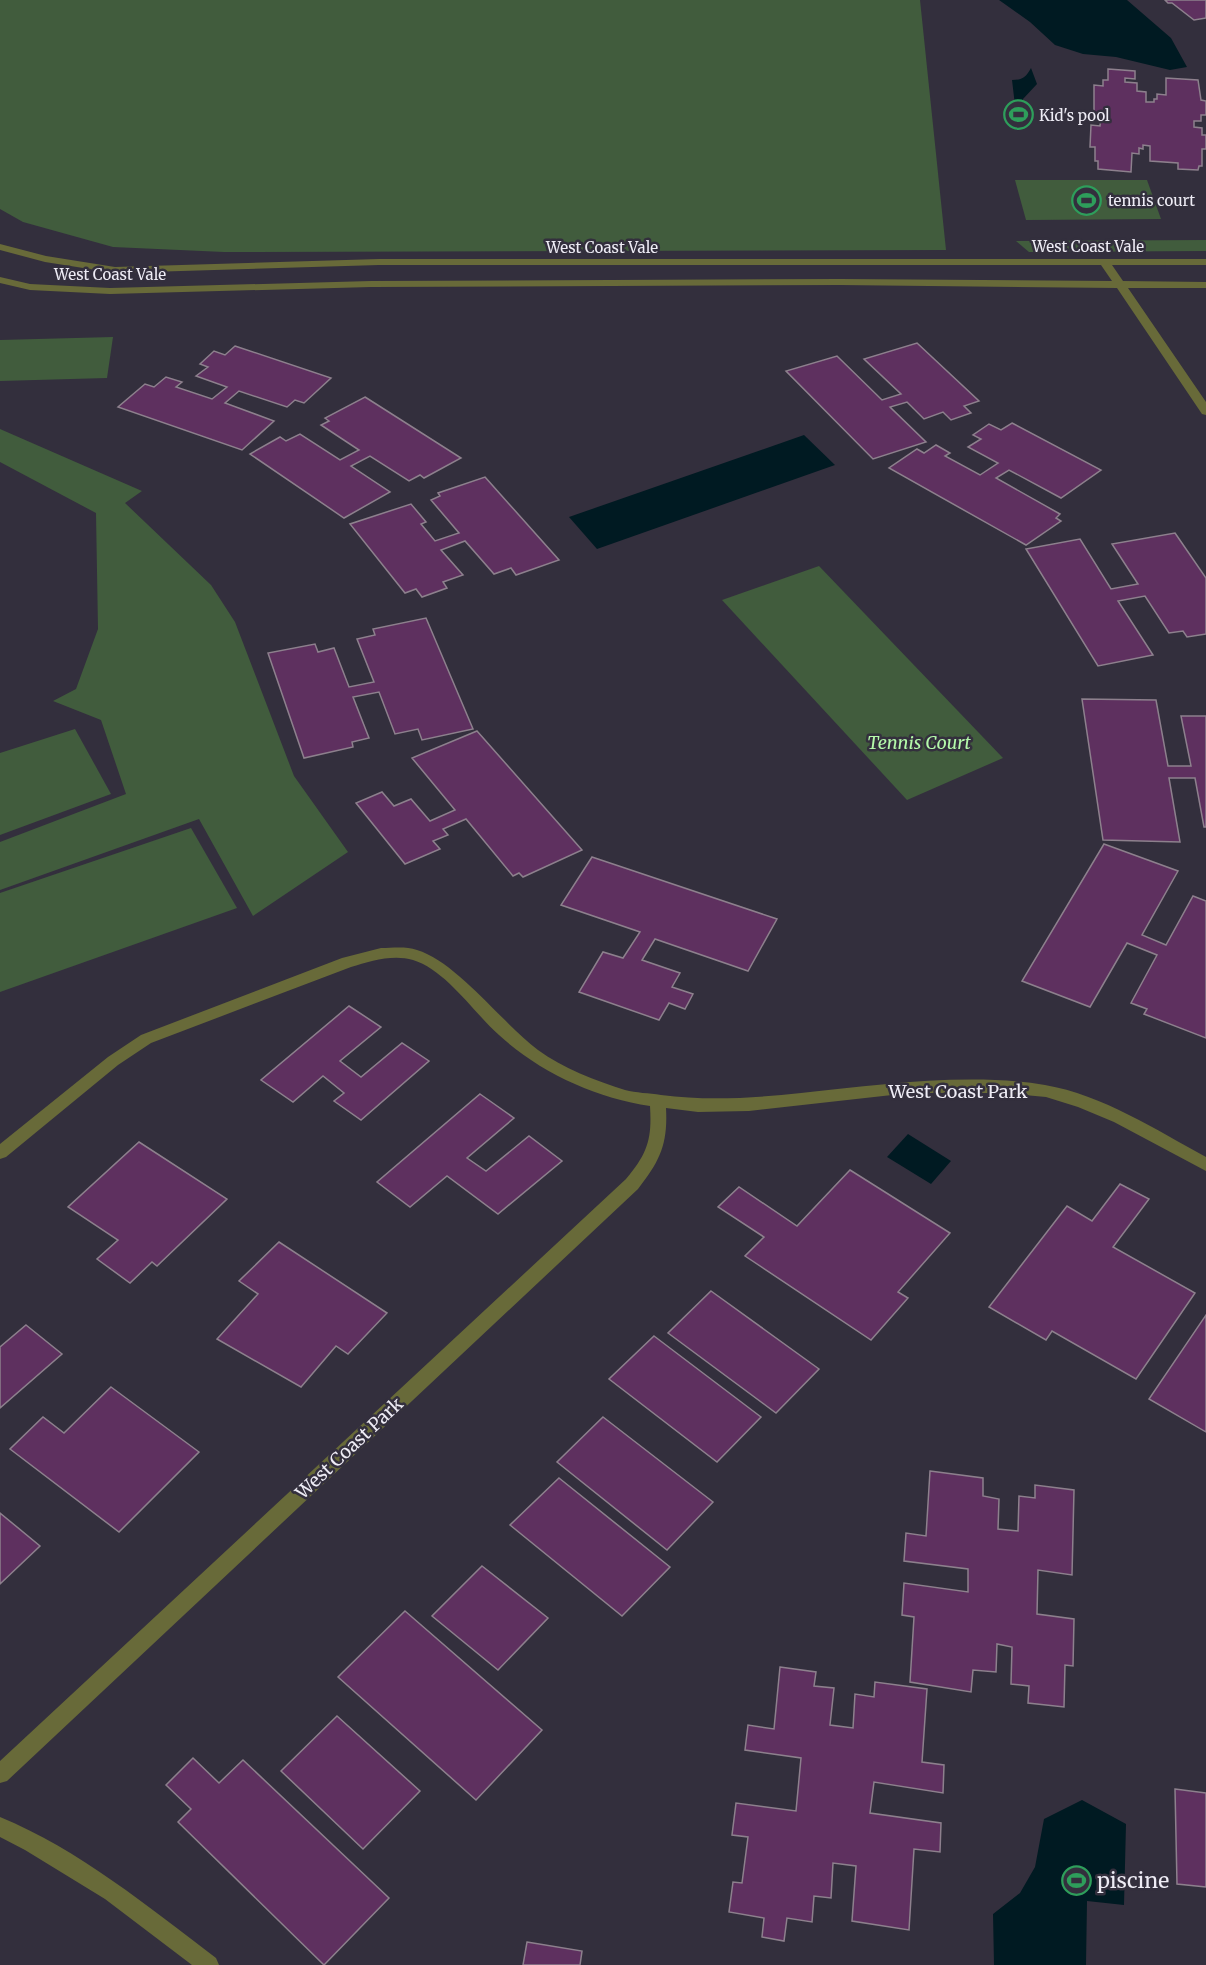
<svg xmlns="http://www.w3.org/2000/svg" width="1206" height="1965" viewBox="0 0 1206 1965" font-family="Merriweather,serif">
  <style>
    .green { fill: #415c3d }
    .water { fill: #001a22 }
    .building { fill: #5e305f; stroke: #8d808d; stroke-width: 1.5 }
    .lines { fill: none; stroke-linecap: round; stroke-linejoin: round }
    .minor { fill: #686a39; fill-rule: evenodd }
    .labels { text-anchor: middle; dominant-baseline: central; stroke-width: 5; stroke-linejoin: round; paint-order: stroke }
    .far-poi-label { font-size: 15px; fill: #eeecf5; stroke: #332f3d; text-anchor: start }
    .far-street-label { font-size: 15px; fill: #eeecf5; stroke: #332f3d }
    .park-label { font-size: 18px; font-style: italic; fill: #b4f9aa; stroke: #332f3d }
    .street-label { font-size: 18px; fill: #eeecf5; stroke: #332f3d }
    .near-poi-label { font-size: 21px; fill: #eeecf5; stroke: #332f3d; text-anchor: start }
  </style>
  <rect width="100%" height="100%" fill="#332f3d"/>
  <g class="green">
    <polygon points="0,0 920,0 946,250 224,252 113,247 23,222 0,209"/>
    <polygon points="1015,180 1147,180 1161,219 1026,220"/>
    <polygon points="1206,240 1206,251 1029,252 1016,241"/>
    <polygon points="113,337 107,378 0,381 0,340"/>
    <polygon points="0,429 142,491 125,503 211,585 235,622 294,776 348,852 253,916 199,819 0,890 0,842 126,794 101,720 53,701 76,689 98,629 96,513 0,462"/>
    <polygon points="819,566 1003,758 907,800 722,600"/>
    <polygon points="75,729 111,794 0,835 0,753"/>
    <polygon points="191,828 237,908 0,992 0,893"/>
  </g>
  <g class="water">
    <polygon points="999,0 1127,0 1171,38 1187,67 1170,70 1116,57 1083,54 1055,45 1030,22"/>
    <path d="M 1031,68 L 1037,84 L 1023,99 L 1018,131 L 1012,80 C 1023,80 1026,77 1031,68 Z"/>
    <polygon points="804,435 835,465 597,549 569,517"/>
    <polygon points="908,1134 951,1161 931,1184 887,1157"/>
    <polygon points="1082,1800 1126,1824 1124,1905 1087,1901 1086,1965 994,1965 993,1914 1020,1893 1035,1867 1044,1819"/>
  </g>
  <g class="building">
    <polygon points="1165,0 1206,0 1206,18 1194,20 1172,3 1168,3"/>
    <polygon points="1108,69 1135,71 1135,79 1125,78 1125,82 1137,83 1137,91 1146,92 1146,102 1154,102 1154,99 1157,99 1157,94 1166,95 1166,78 1198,80 1201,100 1206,101 1206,115 1201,115 1201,121 1194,121 1194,127 1202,128 1202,135 1206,135 1206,149 1202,149 1202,166 1199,166 1198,170 1178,169 1178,163 1150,161 1150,146 1143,145 1143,149 1139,148 1139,154 1132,153 1131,172 1098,169 1098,161 1095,161 1095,147 1090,147 1091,125 1100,126 1101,114 1094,113 1094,85 1103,86 1103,80 1108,80"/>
    <polygon points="917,343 979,401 964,406 971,413 951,420 943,412 924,419 907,402 890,407 926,442 873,459 786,371 837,356 882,400 901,394 864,359"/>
    <polygon points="235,346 331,378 304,403 295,400 287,407 239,391 225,403 274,421 242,450 118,407 145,384 154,387 166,377 182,382 176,387 212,399 227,387 196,376 208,367 200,364 214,351 225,355"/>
    <polygon points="365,397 461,458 424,478 420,475 409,481 370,456 351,466 390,492 344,518 250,454 280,437 286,441 300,434 340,460 359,450 321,425 329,421 325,418"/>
    <polygon points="1012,423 1101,470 1061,498 1009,470 996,478 1060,514 1056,518 1061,521 1026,545 889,468 917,449 924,453 936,445 950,453 945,456 980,475 998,463 968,447 981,439 973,435 989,424 1001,430"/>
    <polygon points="485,477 559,560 516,575 511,568 494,574 465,541 441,550 463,575 443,582 447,588 422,597 416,589 405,593 350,524 411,504 426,522 421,524 435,541 459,533 431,500 440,496 438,493"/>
    <polygon points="1175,533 1206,578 1206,634 1187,637 1183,631 1169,633 1145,596 1118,601 1153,655 1098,666 1026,549 1080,539 1111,589 1138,584 1112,544"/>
    <polygon points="426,618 473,729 422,740 418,729 395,734 379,692 353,697 369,738 352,742 353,747 304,758 268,653 315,644 318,652 334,648 349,687 374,682 357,639 375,635 373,629"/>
    <polygon points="1082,699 1156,700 1168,766 1191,766 1181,716 1206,716 1206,827 1204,827 1195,778 1169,778 1180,842 1103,840"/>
    <polygon points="477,731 582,850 523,877 519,873 513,876 466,819 443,829 448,835 433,841 440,849 405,864 356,803 382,792 394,806 411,799 430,821 455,810 412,758"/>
    <polygon points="1104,844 1178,871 1142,935 1166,945 1193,896 1206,901 1206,1038 1144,1014 1147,1009 1131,1003 1157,955 1127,943 1090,1007 1022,981"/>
    <polygon points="592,857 777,919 748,971 655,939 642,960 680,973 672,987 693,994 685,1009 669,1003 659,1020 579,992 603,952 623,958 640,932 561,905"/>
    <polygon points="349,1006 381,1027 340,1061 361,1077 402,1043 429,1061 361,1120 334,1101 344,1093 323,1076 293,1102 261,1080"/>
    <polygon points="480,1094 514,1118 467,1158 486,1171 529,1136 562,1161 498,1214 447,1176 410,1207 377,1182"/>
    <polygon points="139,1142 227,1199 157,1266 152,1262 130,1283 97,1259 118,1240 68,1207"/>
    <polygon points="850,1170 950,1233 898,1292 908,1298 871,1340 745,1256 764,1237 718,1207 739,1187 797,1226"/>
    <polygon points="1120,1184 1149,1199 1113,1247 1195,1293 1136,1379 1052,1331 1046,1340 989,1307 1067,1206 1092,1221"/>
    <polygon points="279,1242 387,1313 348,1354 336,1346 301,1387 217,1339 258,1294 239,1281"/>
    <polygon points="711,1291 819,1369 776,1413 668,1333"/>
    <polygon points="1206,1315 1206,1432 1149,1399"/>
    <polygon points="26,1325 62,1354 0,1408 0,1347"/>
    <polygon points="654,1336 761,1417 717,1462 609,1379"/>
    <polygon points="111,1387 199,1452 119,1532 10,1449 43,1417 64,1433"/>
    <polygon points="603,1417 713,1502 667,1550 557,1462"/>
    <polygon points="930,1471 983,1478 983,1496 999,1499 998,1529 1018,1531 1019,1496 1035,1498 1035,1485 1074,1490 1072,1575 1038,1570 1037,1614 1074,1619 1073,1666 1065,1665 1064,1707 1028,1703 1029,1686 1011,1684 1012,1647 997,1644 996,1672 973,1670 971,1692 910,1682 914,1617 902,1615 904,1583 968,1592 968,1569 904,1561 906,1533 926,1536"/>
    <polygon points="559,1478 670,1567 622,1616 510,1525"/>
    <polygon points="0,1513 40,1546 0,1584"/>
    <polygon points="482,1566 548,1618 498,1670 432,1616"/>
    <polygon points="405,1611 542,1730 476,1800 338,1677"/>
    <polygon points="780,1667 816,1672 814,1686 834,1688 830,1725 853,1728 855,1694 874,1697 875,1682 927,1689 922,1762 944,1765 943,1793 874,1782 870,1813 941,1823 940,1852 914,1849 909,1930 852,1921 856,1866 833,1863 831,1898 814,1896 812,1922 787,1918 784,1941 762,1937 764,1918 729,1912 733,1882 742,1883 748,1837 732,1835 736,1803 796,1811 801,1758 745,1750 748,1725 774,1729"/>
    <polygon points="337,1716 420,1791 363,1849 281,1771"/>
    <polygon points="193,1758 219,1783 243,1760 389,1898 324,1965 178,1822 191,1809 166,1785"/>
    <polygon points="1175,1789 1206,1793 1206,1887 1177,1884"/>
    <polygon points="527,1942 582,1951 580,1965 523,1965"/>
  </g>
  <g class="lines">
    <g class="minor">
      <polygon points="0,244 46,256 115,267 379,259 1206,259 1206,265 1112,265 1123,281 1206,282 1206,288 1128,288 1206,402 1206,415 1202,414 1117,288 840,285 371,287 110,294 30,290 0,283 0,277 30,284 110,288 371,281 840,279 1112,281 1101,265 379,265 115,273 45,262 0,250"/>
      <path d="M 381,948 C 392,948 406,946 417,950 C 457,962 502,1023 538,1050 C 562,1068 597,1081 625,1090 C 636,1093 649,1093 661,1095 C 708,1101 753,1098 801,1093 C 878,1085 968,1072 1045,1085 C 1103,1095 1156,1130 1206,1157 L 1206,1171 L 1114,1122 L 1078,1107 L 1046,1097 L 1001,1093 L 910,1093 L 749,1111 L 698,1112 L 666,1108 C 668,1144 660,1161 638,1189 L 7,1781 L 0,1783 L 0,1761 L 626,1179 C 648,1153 652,1139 650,1106 C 596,1098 539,1072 499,1035 C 474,1013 446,970 413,960 C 393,954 370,961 351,967 L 151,1043 L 118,1065 L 6,1157 L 0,1159 L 0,1144 L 108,1057 L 141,1035 L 342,958 Z"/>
      <path d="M 0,1817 C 78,1849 149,1907 216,1958 L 219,1965 L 192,1965 L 105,1899 L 25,1850 L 0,1837 Z"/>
    </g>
  </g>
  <defs>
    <symbol id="stadium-ring" viewBox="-11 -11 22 22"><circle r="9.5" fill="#332f3d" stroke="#2e9e5b" stroke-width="1.5"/><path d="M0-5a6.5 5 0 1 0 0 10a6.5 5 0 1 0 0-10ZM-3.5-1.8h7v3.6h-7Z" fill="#2e9e5b"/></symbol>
  </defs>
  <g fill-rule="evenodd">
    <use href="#stadium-ring" x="1002" y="98" width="33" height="33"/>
    <use href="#stadium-ring" x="1070" y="184" width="33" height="33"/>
    <use href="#stadium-ring" x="1060" y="1864" width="33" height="33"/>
  </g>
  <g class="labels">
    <g class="far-poi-label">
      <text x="1039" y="115">Kid's pool</text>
      <text x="1108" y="200">tennis court</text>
    </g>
    <g class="far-street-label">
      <text x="1088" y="246">West Coast Vale</text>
      <text x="602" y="247">West Coast Vale</text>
      <text x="110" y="274">West Coast Vale</text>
    </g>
    <g class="park-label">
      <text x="919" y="742">Tennis Court</text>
    </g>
    <g class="street-label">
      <text x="958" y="1091">West Coast Park</text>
      <text transform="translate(349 1448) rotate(-43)">West Coast Park</text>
    </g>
    <g class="near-poi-label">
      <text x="1097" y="1880">piscine</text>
    </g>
  </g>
</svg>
